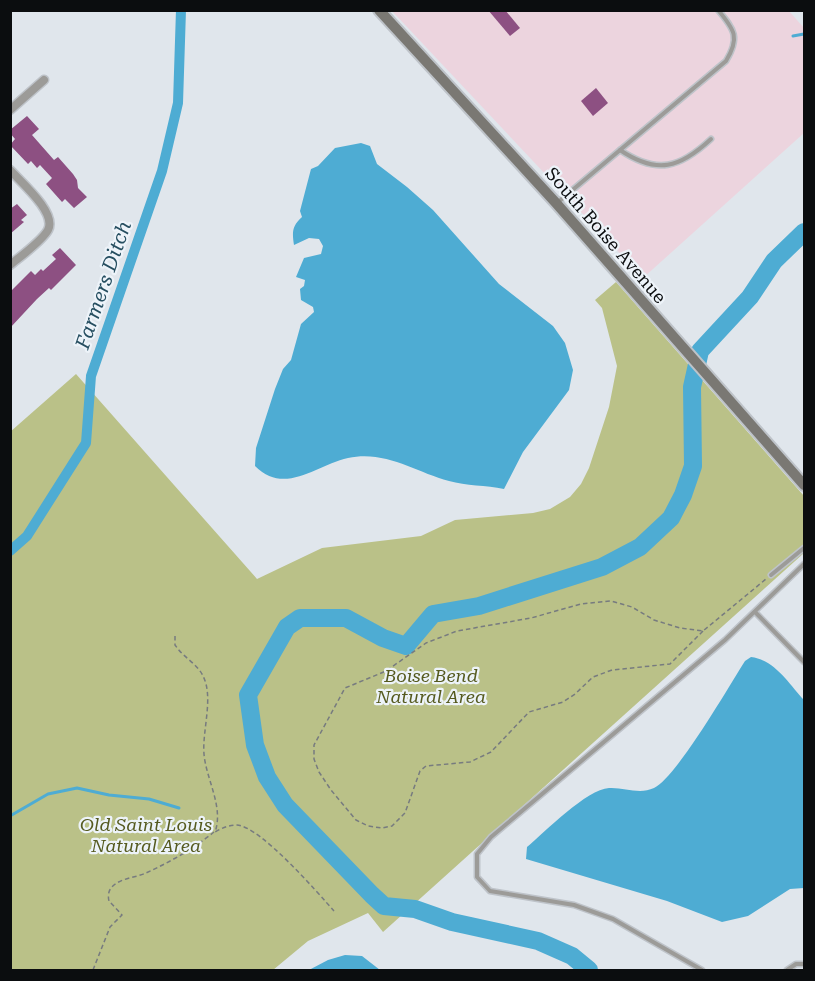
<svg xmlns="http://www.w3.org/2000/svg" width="815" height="981" viewBox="0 0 815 981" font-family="'Roboto Serif',serif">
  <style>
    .industrial { fill: #ecd4de }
    .green { fill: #bac188 }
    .water { fill: #4eacd3 }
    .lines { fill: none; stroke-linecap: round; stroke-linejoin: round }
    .stream { stroke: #4eacd3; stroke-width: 3 }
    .canal { stroke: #4eacd3; stroke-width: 10 }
    .river { stroke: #4eacd3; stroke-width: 18 }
    .building { fill: #8d5082 }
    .lane-casing { stroke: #bec3c9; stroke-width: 7 }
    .street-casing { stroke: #bec3c9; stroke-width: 11 }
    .secondary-casing { stroke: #bec3c9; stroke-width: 14 }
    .path { stroke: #777b7f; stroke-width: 1.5; stroke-dasharray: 4.5 3; stroke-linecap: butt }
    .lane { stroke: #9c9b98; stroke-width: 4 }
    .street { stroke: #9c9b98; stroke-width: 8 }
    .secondary { stroke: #7a7873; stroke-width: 10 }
    .labels { text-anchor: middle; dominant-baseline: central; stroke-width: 4.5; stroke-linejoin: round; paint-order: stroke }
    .street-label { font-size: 18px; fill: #0b0d0f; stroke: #edf3f9 }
    .park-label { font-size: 18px; font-style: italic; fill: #555a1f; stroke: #edf3f9 }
    .water-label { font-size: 20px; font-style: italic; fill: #264e60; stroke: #edf3f9 }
  </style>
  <rect width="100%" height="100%" fill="#e0e6ec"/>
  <polygon class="industrial" points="392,11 789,11 804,28 804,133 643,278"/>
  <polygon class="green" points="616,282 804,496 804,553 383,932 368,913 308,941 273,970 11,970 10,432 76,374 257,579 322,548 421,536 455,520 533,513 550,509 570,497 581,484 589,468 609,407 617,366 602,308 595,300"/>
  <g class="water">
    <path d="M 361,143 L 370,146 L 377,164 L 407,187 L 433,210 L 499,284 L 553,326 L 565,343 L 573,370 L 569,390 L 523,452 L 504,489 C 486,485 466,486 449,481 C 415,472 386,450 348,458 C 316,465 285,496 255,466 L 256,448 L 275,389 L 283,369 L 291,360 L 301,324 L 314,312 L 313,307 L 301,300 L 300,289 L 304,286 L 305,280 L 296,277 L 304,258 L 321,254 L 323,246 L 319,239 L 309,238 L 294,245 C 292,232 292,226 302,217 L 300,211 L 311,169 L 318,166 L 335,148 Z"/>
    <path d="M 751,657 C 775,660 789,684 804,700 L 804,888 L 790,889 L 748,916 L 722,922 L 667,901 L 526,859 L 527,847 C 545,832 587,789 609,788 C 624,787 639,795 654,788 C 676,778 729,686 745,661 Z"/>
    <polygon points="345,955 362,956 380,970 309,970 328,960"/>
  </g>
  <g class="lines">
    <g class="stream">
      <polyline points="793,36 804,34"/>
      <polyline points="10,816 48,794 77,788 109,795 149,799 179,808"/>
    </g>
    <polyline class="canal" points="10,551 27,536 86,443 91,376 162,171 178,103 181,10"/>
    <polyline class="river" points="589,970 572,956 538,941 452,922 415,909 384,906 372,895 285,805 267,777 255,745 248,695 287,627 300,618 346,618 383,638 406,646 433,614 479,606 602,567 640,547 671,518 683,495 693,466 692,387 700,351 750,297 774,261 804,232"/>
  </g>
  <g class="building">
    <polygon points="488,10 505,10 520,28 510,36"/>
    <polygon points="596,88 608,103 593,116 581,101"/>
    <polygon points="27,116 39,129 32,135 54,160 58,157 73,174 77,180 78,188 87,197 74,208 65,199 62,202 46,184 52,178 40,165 37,168 31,161 28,164 10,145 15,139 10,133 10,130"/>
    <polygon points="17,204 27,215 21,220 24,222 10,234 10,209"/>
    <polygon points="60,248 76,265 51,290 49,288 37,299 10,328 10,292 31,271 35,275 41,269 43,271 56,259 52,255"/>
  </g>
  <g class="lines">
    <defs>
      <g id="lane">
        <path d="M 620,150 C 657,175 680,168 711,139"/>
        <path d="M 557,203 L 726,61 C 740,38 735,30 718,10"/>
        <polyline points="771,575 804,548"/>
        <polyline points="755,612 804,662"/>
        <polyline points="702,970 613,919 574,905 490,891 477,877 477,854 491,837 725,640 804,564"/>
        <polyline points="787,970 796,964 804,964"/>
      </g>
      <g id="street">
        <polyline points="10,110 44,80"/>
        <path d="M 10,170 C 22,183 57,213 48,230 C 42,241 21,256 10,265"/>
      </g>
      <polyline id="secondary" points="379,10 556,203 804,485"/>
    </defs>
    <use href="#lane" class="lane-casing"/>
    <use href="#street" class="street-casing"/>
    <use href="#secondary" class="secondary-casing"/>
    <g class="path">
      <polyline points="703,631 670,664 612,670 593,677 575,694 563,702 529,712 491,752 470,762 426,766 420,771 405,813 392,826 382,828 368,826 356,820 331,790 319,772 314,759 314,745 345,688 386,671 426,643 457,631 531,618 581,604 611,601 632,607 654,620 680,628 703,631 766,579"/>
      <path d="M 175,636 L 175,645 L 178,649 C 185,658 198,665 203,676 C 214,697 202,731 204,754 C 206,779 224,807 215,832 C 222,828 229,825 237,825 C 261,827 317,892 334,911"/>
      <path d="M 93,970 L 110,927 L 122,915 L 109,901 C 108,897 108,892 111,888 C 119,878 135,878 146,873 C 170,862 193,849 214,832"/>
    </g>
    <use href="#lane" class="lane"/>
    <use href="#street" class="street"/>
    <use href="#secondary" class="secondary"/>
  </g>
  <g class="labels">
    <g class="street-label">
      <text transform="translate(606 235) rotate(49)">South Boise Avenue</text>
    </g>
    <g class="park-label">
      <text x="431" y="675">Boise Bend<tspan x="431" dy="21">Natural Area</tspan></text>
      <text x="146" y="824">Old Saint Louis<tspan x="146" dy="21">Natural Area</tspan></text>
    </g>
    <g class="water-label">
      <text transform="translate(103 285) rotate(-71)">Farmers Ditch</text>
    </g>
  </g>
  <rect width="815" height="981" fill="none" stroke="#0b0d0f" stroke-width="24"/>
</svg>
